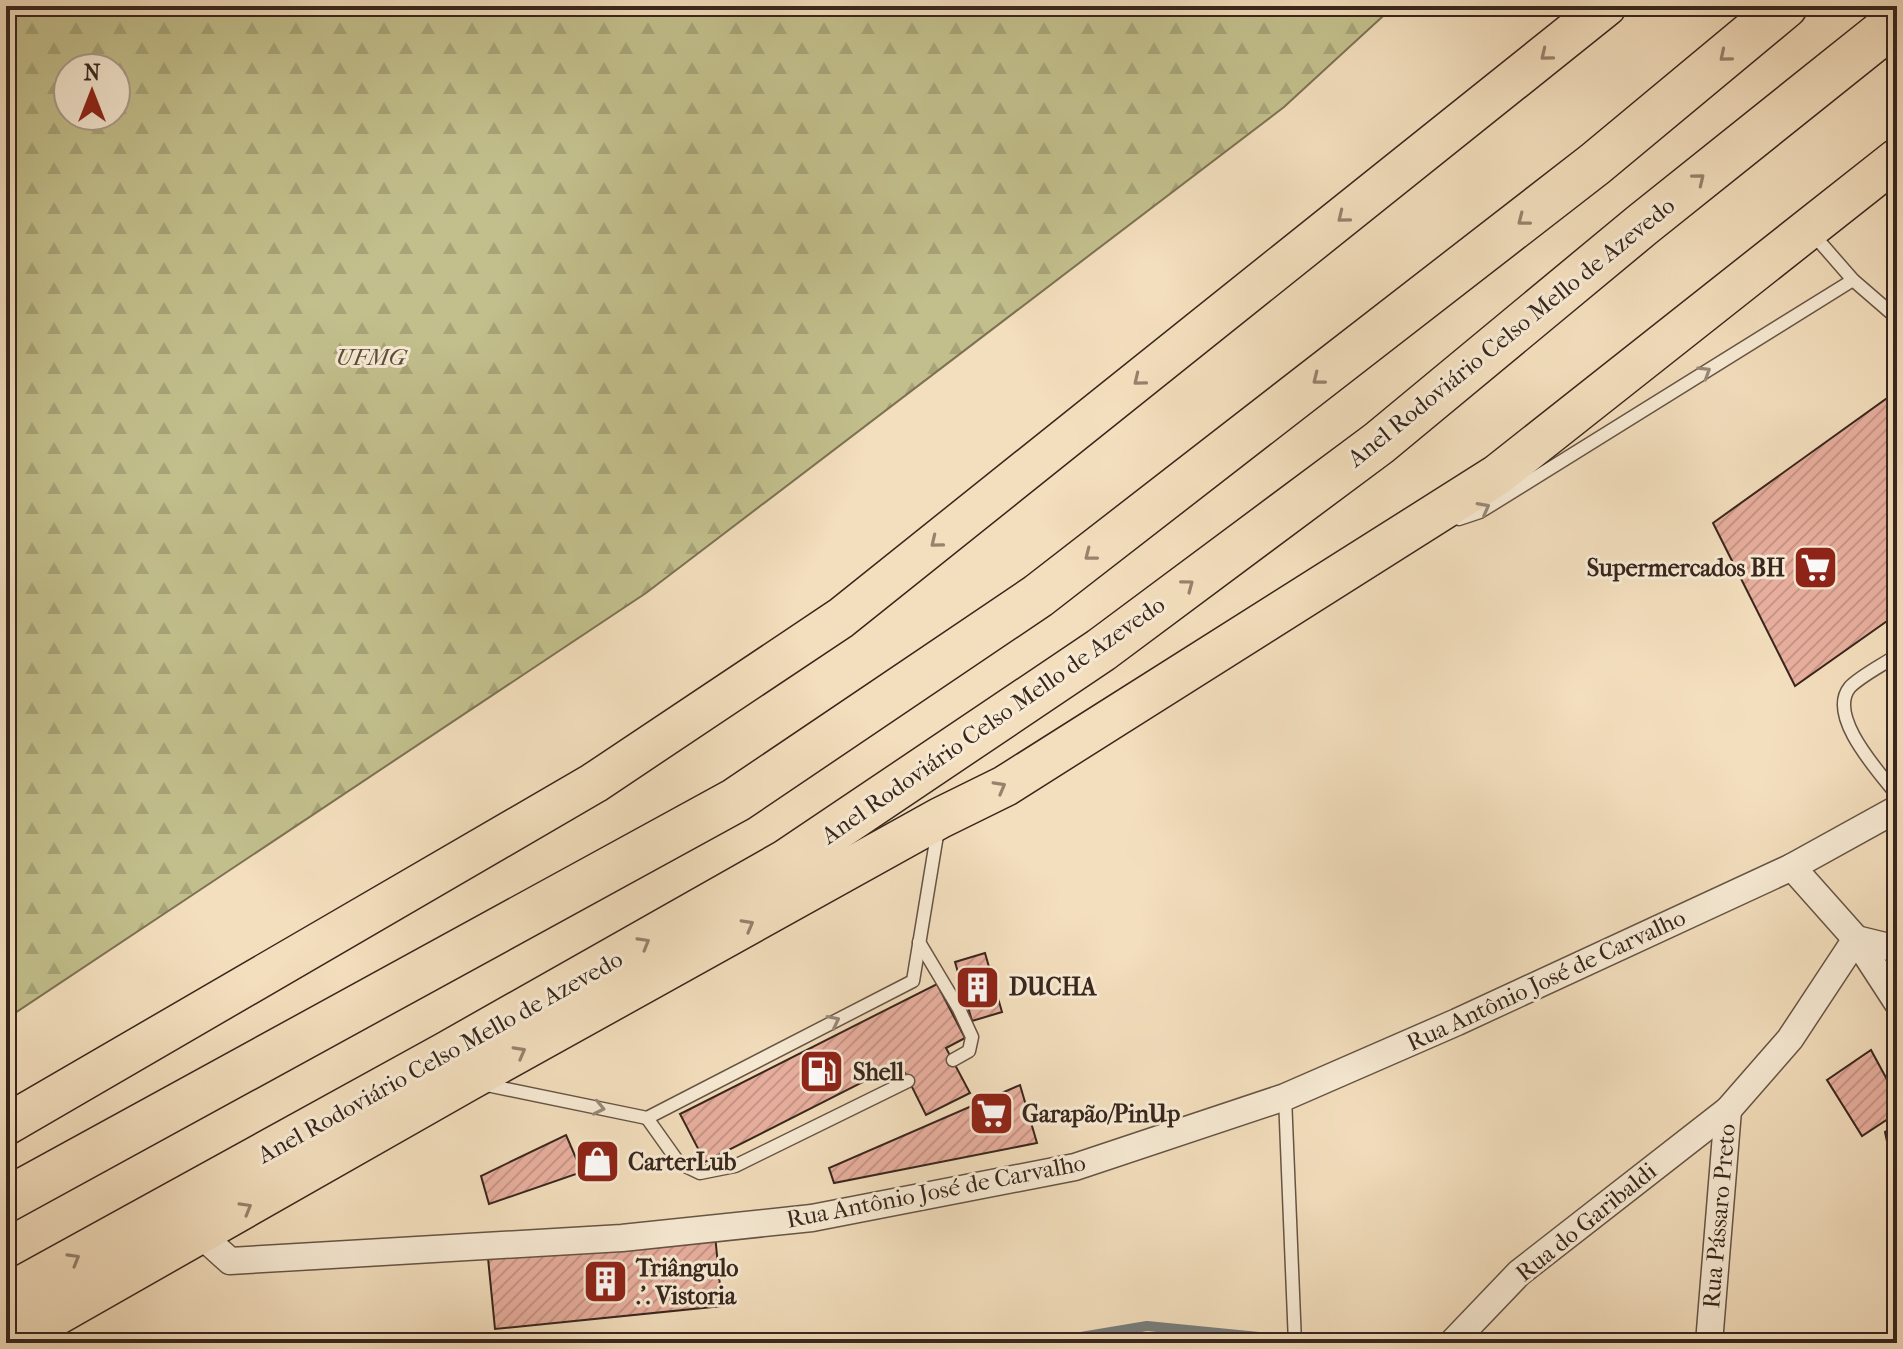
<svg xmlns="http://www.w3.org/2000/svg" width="1903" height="1349" viewBox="0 0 1903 1349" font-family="'IM FELL French Canon',serif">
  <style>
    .forest { fill: url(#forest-firs); stroke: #7d7254; stroke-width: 2; fill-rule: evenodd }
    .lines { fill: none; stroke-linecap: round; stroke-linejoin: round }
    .stream { stroke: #787e7d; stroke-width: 10 }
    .building { fill: url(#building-hatch); stroke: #38261d; stroke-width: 2 }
    .service-casing { stroke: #675445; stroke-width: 15 }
    .minor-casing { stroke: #675445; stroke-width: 29 }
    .primary-casing { stroke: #38261d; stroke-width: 43 }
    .motorway-casing { stroke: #38261d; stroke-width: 47 }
    .service { stroke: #f7ead4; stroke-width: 12 }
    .minor { stroke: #f7ead4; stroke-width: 26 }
    .primary { stroke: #f3debd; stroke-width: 40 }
    .motorway { stroke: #f3debd; stroke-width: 44 }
    .oneway { stroke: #96826d }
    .oneway2 { stroke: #988878 }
    .labels { text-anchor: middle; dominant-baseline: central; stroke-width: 6; stroke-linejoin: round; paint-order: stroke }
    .street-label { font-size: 24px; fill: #38261d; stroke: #f7ead4 }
    .park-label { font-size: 24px; font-style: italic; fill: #5a4c39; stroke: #f7ead4 }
    .poi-label { font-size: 24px; font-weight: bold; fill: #38261d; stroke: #f7ead4; text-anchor: start }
  </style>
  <defs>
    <pattern id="forest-firs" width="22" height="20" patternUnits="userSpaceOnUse" patternTransform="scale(2)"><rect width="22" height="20" fill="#c2bf8c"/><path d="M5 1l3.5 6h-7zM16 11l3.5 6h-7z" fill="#a7a478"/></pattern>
    <pattern id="building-hatch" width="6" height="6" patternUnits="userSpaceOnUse" patternTransform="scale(2)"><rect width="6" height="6" fill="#e8af9e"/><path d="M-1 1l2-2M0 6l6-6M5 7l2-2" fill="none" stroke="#c89688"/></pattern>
  </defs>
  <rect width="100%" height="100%" fill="#f3debd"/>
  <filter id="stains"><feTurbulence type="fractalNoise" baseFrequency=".0025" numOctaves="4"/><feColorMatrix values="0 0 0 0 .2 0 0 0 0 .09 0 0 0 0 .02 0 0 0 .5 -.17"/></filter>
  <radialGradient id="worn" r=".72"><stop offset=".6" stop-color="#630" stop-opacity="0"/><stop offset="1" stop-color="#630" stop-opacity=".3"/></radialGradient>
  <path class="forest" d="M 6,6 L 1394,6 L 1284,107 L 646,593 L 6,1019 ZM 68,68 L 116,68 L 116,116 L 68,116 Z"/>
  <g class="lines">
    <g class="stream">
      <polyline points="1309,1342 1312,1343"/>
      <polyline points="1045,1343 1147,1326 1269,1338"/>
    </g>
  </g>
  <g class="building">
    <polygon points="1897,391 1897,614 1795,686 1713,523"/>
    <polygon points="985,953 1002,1012 972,1021 955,962"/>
    <polygon points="937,984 965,1038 946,1048 970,1093 926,1115 900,1063 705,1162 680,1114"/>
    <polygon points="1871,1050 1897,1098 1897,1113 1862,1136 1827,1080"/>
    <polygon points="1020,1085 1037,1143 834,1183 829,1168"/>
    <polygon points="1897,1125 1897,1178 1895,1179 1885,1132"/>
    <polygon points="566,1135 582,1172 489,1204 481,1176"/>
    <polygon points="715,1235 722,1306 495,1329 488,1258"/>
  </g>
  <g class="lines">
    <defs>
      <g id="service">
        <polyline points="1812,233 1853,280 1897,318"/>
        <polyline points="1459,519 1480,512 1853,280"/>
        <path d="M 1897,655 C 1883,665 1862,675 1850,687 C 1826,716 1880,773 1897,795"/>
        <polyline points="919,942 959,1009 972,1037 969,1051 953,1060"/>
        <polyline points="482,1084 647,1118 913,981 938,829"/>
        <polyline points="1285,1097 1295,1343"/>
        <polyline points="647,1118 679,1163 700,1173 735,1166 908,1081"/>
      </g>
      <g id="minor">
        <polyline points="1792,867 1856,939 1897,1002"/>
        <polyline points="200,1234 230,1261 622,1238 812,1218 1075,1167 1285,1097 1457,1022 1792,867 1897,809"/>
        <polyline points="1452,1343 1519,1273 1728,1110 1790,1039 1856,939 1897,949"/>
        <polyline points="1709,1343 1728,1110"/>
      </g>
      <g id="primary">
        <polyline points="6,1125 594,783 841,618 1606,6"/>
        <polyline points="7,1343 467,1081 940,818 1005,786 1497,475 1897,159"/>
      </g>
      <g id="motorway">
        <polyline points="6,1200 736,800 1038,596 1595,164 1785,6"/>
        <polyline points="6,1297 447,1054 786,862 1101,650 1379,443 1642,225 1897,21"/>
      </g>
    </defs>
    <use href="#service" class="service-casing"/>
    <use href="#minor" class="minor-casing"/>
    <use href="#primary" class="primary-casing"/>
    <use href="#motorway" class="motorway-casing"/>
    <use href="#service" class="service"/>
    <use href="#minor" class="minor"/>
    <use href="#primary" class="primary"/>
    <use href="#motorway" class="motorway"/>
  </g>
  <defs><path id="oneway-chevron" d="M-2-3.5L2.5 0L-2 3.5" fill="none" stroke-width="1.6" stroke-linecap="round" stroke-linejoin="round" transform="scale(2)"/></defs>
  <g class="oneway">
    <use href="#oneway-chevron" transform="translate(1546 55) rotate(141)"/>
    <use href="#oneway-chevron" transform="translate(1725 56) rotate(140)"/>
    <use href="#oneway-chevron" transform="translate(1699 179) rotate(-39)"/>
    <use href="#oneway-chevron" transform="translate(1343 217) rotate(141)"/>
    <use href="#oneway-chevron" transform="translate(1523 220) rotate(142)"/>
    <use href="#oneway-chevron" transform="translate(1318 379) rotate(142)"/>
    <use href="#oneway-chevron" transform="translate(1139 380) rotate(141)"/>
    <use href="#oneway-chevron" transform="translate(936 542) rotate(141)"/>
    <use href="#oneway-chevron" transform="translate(1090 555) rotate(142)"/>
    <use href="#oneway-chevron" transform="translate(1188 585) rotate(-37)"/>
    <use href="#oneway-chevron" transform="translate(1000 787) rotate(-29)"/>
    <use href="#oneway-chevron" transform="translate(748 925) rotate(-29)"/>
    <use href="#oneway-chevron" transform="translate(644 943) rotate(-30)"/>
    <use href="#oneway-chevron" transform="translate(520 1052) rotate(-29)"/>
    <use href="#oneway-chevron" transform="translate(246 1208) rotate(-30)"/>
    <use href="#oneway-chevron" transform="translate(74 1259) rotate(-30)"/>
  </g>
  <g class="oneway2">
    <use href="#oneway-chevron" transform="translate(1705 372) rotate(-32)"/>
    <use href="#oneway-chevron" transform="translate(1484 508) rotate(-28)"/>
    <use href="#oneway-chevron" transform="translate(834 1021) rotate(-27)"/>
    <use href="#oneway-chevron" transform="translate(599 1108) rotate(12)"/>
  </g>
  <defs>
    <symbol id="supermarket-square" viewBox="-11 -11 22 22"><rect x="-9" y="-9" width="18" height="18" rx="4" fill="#8f2418" stroke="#f7ead4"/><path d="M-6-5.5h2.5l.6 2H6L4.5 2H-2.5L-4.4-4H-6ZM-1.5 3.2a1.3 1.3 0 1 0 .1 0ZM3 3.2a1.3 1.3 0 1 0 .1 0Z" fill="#fff"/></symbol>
    <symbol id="building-square" viewBox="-11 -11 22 22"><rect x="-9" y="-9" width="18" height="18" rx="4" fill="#8f2418" stroke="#f7ead4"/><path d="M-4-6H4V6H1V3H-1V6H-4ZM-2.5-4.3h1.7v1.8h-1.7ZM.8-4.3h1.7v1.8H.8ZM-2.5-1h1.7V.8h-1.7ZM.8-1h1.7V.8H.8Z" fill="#fff"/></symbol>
    <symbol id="fuel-square" viewBox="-11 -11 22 22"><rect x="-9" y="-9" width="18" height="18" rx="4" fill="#8f2418" stroke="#f7ead4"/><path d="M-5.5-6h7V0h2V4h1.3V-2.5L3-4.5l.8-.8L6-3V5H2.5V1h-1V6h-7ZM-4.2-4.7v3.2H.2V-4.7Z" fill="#fff"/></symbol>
    <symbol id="shop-square" viewBox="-11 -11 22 22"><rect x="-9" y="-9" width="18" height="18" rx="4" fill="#8f2418" stroke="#f7ead4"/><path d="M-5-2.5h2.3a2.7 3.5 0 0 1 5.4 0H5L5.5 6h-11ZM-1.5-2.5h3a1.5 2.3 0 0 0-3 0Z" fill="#fff"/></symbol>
  </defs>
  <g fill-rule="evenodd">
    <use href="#supermarket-square" x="1790" y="542" width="51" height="51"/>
    <use href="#building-square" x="952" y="962" width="51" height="51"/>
    <use href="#fuel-square" x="796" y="1046" width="51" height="51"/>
    <use href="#supermarket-square" x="966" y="1088" width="51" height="51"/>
    <use href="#shop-square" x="572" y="1136" width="51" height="51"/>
    <use href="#building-square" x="580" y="1256" width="51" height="51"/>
  </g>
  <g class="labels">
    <g class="street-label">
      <text transform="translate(1511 332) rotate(-39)">Anel Rodoviário Celso Mello de Azevedo</text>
      <text transform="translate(993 720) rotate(-35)">Anel Rodoviário Celso Mello de Azevedo</text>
      <text transform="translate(1546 980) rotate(-25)">Rua Antônio José de Carvalho</text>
      <text transform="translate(440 1057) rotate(-29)">Anel Rodoviário Celso Mello de Azevedo</text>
      <text transform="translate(936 1191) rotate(-11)">Rua Antônio José de Carvalho</text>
      <text transform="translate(1719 1216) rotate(-85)">Rua Pássaro Preto</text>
      <text transform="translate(1586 1222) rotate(-39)">Rua do Garibaldi</text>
    </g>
    <g class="park-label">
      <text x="371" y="357">UFMG</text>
    </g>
    <g class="poi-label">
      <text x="1785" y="568" text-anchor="end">Supermercados BH</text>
      <text x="1009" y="987">DUCHA</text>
      <text x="853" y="1072">Shell</text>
      <text x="1022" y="1114">Garapão/PinUp</text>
      <text x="628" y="1162">CarterLub</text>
      <text x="636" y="1268">Triângulo<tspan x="636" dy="28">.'. Vistoria</tspan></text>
    </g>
  </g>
  <rect width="1903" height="1349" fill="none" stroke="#f3debd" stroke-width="32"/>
  <rect x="8" y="8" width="1887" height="1333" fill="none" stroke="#38261d" stroke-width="4"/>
  <rect x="16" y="16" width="1871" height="1317" fill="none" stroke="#38261d" stroke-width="2"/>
  <g transform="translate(92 92)"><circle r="38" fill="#f7ead4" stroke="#ab9c8b" stroke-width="2"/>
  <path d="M0-6L14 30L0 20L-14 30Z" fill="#8f2418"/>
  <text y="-12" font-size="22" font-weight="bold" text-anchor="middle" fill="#38261d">N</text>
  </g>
  <rect width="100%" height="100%" filter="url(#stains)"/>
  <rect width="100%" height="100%" fill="url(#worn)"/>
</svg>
